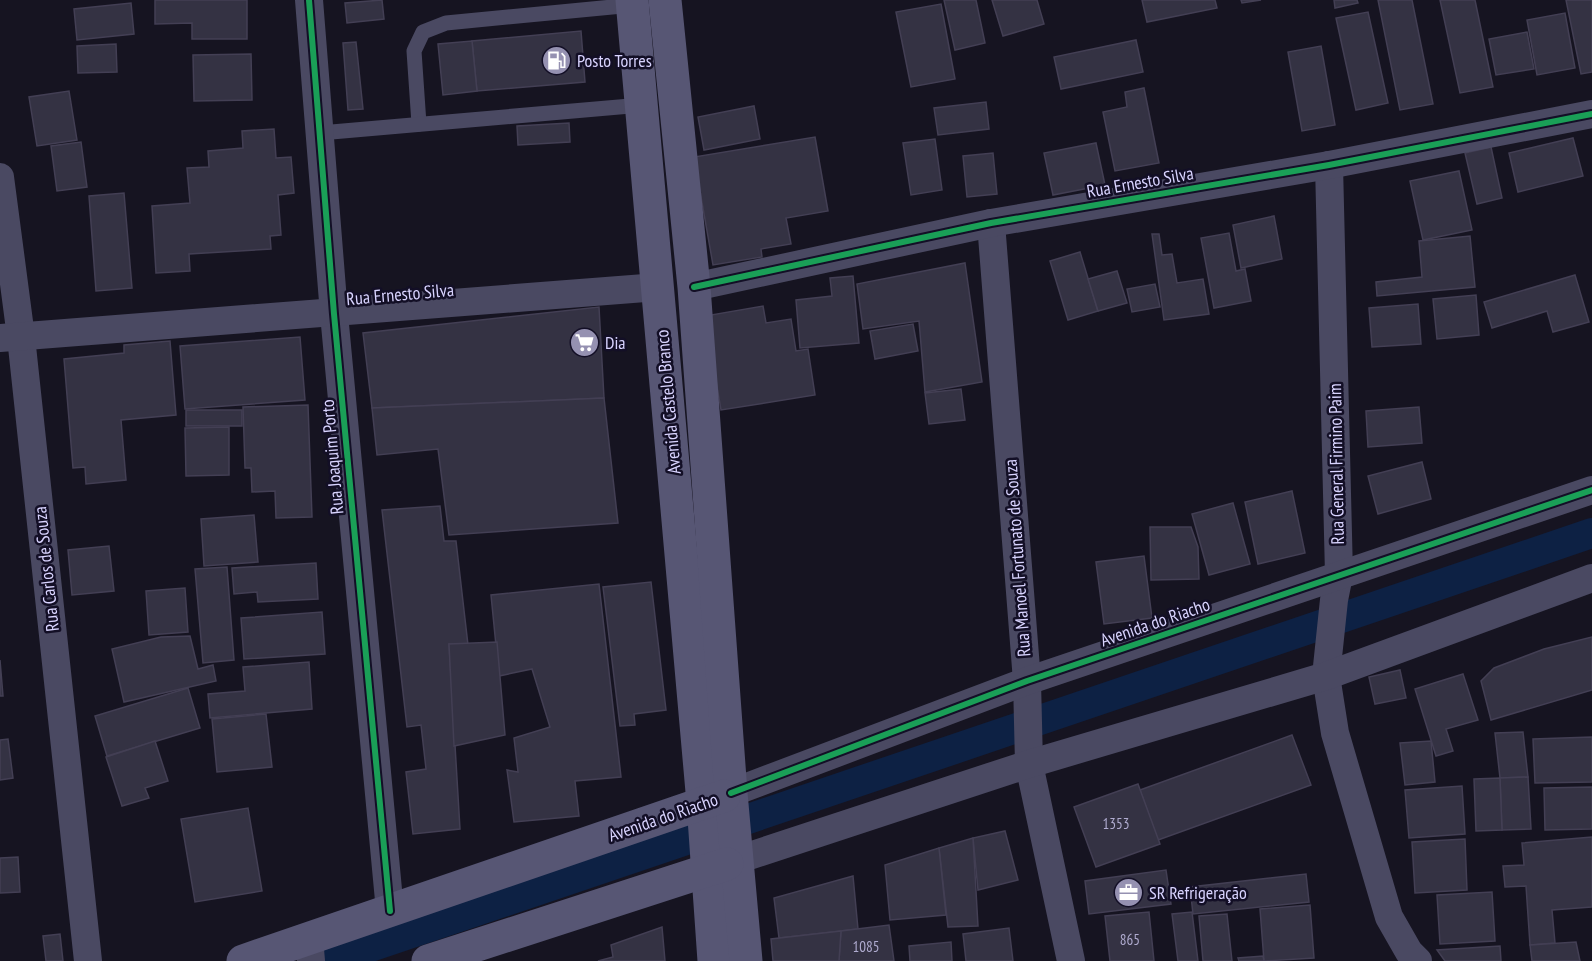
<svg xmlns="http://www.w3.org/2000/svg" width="1592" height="961" viewBox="0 0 1592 961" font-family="'PT Sans Narrow',sans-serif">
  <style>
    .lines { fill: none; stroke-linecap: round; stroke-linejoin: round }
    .canal { stroke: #0d2144; stroke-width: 30 }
    .building { fill: #343243; stroke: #433f54; stroke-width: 1.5 }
    .lane { stroke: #4a4962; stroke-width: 15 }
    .street { stroke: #4a4962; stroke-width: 28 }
    .secondary { stroke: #575674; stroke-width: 33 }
    .cycleway-casing { stroke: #130f26; stroke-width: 10 }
    .cycleway { stroke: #1a9f57; stroke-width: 6 }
    .labels { text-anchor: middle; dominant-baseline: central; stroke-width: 5; stroke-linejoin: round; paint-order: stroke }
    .number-label { font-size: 15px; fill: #b0acd0 }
    .poi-label { font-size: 18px; fill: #d9d4ff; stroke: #130f26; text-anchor: start }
    .street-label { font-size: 18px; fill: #d9d4ff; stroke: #130f26 }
  </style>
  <rect width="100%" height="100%" fill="#161421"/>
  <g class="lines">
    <polyline class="canal" points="329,961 1592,533"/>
  </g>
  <g class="building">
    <polygon points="155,0 247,0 247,39 192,39 192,23 155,24"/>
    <polygon points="382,0 384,19 347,23 345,3"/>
    <polygon points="944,0 976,0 985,43 955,50"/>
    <polygon points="992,0 1037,0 1044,24 1003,36"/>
    <polygon points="1142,0 1215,0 1217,8 1147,22"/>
    <polygon points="1241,0 1261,0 1242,3"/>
    <polygon points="1334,0 1357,0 1358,3 1335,8"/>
    <polygon points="1378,0 1412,0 1433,104 1400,110"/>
    <polygon points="1440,0 1475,0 1493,87 1460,93"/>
    <polygon points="1566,0 1592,0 1592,72 1581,74"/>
    <polygon points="131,3 134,34 77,40 74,9"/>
    <polygon points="941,4 955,79 911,87 896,12"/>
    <polygon points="1368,12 1388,103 1356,110 1336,18"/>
    <polygon points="1565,13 1575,68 1537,75 1527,20"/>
    <polygon points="581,31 585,82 477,91 472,41"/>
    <polygon points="1527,32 1534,69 1496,75 1489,39"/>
    <polygon points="1136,40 1143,72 1061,89 1054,57"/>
    <polygon points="472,41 477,91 443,95 438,44"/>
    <polygon points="356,42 363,109 348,110 343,43"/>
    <polygon points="116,44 117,72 78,73 77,46"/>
    <polygon points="1321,46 1335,125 1302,131 1288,52"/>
    <polygon points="251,54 252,100 194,101 193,55"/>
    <polygon points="1144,88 1159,163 1115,171 1103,112 1127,107 1125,92"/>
    <polygon points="69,91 77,140 37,146 29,97"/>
    <polygon points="986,102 989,129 938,135 934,108"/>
    <polygon points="754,106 760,139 704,150 698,117"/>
    <polygon points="569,123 570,142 518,145 517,126"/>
    <polygon points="274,129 276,158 291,157 294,193 278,195 281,235 270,236 271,249 189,254 190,271 156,273 152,206 190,203 187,168 209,167 208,151 243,148 242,131"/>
    <polygon points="815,137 828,211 786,218 791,244 761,249 762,257 713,265 694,157"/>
    <polygon points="1573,138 1583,176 1518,192 1509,153"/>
    <polygon points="935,139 942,190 911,195 903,143"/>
    <polygon points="81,142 87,187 57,191 51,146"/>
    <polygon points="1096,143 1105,185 1053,195 1044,153"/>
    <polygon points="1491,147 1502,198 1477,204 1465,153"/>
    <polygon points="993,153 997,194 967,197 963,156"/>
    <polygon points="1459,171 1472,230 1423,240 1410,181"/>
    <polygon points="124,193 132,288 96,291 89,196"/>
    <polygon points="1274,216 1282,259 1241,268 1233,225"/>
    <polygon points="1229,233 1236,271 1245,269 1251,301 1214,308 1201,238"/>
    <polygon points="1152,234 1159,234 1162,255 1172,254 1177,283 1203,279 1209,314 1164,320"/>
    <polygon points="1470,236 1475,287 1377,296 1376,282 1422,277 1419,241"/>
    <polygon points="1080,252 1098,311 1068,320 1050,261"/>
    <polygon points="965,263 982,382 925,392 919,321 863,329 857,284"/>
    <polygon points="1117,271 1127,303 1098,311 1088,279"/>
    <polygon points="1575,275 1589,322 1553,332 1547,311 1492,328 1484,302"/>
    <polygon points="853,276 859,343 800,348 796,300 832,296 830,278"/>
    <polygon points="1155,284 1160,307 1132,312 1127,289"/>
    <polygon points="1476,295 1479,335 1437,339 1433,299"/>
    <polygon points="1418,304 1421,344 1372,347 1369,308"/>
    <polygon points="763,306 766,323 791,319 796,351 808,349 815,395 721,410 705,316"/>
    <polygon points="599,307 604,398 372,408 363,333"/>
    <polygon points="913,324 918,351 875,359 870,331"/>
    <polygon points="300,337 305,400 185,409 180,346"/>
    <polygon points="170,341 176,415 121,420 126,480 86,484 85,467 73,468 64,359 124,353 124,345"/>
    <polygon points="961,389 965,420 929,424 925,393"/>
    <polygon points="604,398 618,523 449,535 438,449 377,455 372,408"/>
    <polygon points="308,405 312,517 276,518 275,491 252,492 251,468 245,468 243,407"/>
    <polygon points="1419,407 1422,443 1368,447 1366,411"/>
    <rect x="186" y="410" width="56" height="16"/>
    <polygon points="229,427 229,475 186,476 185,428"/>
    <polygon points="1422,462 1431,499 1378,514 1368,476"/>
    <polygon points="1292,491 1305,553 1258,564 1245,502"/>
    <polygon points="1233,503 1250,564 1209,575 1192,514"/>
    <polygon points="440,506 444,541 456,541 468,645 449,644 460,829 413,834 406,772 426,769 421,725 407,727 382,510"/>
    <polygon points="254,515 258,562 204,566 201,519"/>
    <polygon points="1150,527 1191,527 1198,547 1199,579 1151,580"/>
    <polygon points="109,546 114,591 72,595 68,550"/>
    <polygon points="1144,556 1152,618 1104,624 1096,562"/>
    <polygon points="316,563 318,599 258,602 257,592 234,594 232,568"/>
    <polygon points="227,567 234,660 203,663 195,569"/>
    <polygon points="651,582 666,710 634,714 635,725 620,726 603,587"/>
    <polygon points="599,584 621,777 575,781 579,816 514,822 507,770 518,772 514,738 550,727 532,669 499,676 491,595"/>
    <polygon points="185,588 188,632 149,635 146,591"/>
    <polygon points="322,612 325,654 244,659 241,618"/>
    <polygon points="190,636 198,669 213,665 216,681 124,702 112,649 161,637"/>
    <polygon points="1592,637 1592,690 1491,720 1481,681 1494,668 1544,649"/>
    <polygon points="497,642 505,735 454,746 449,644"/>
    <polygon points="0,660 3,696 0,696"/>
    <polygon points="309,662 312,709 210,718 208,694 245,691 243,667"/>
    <polygon points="1400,670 1406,698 1375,704 1369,677"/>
    <polygon points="1463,674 1478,720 1446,729 1453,751 1436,756 1415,689"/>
    <polygon points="188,688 200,728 107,756 95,716"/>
    <polygon points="266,714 272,767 217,772 212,719"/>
    <polygon points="1523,732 1528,777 1500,778 1495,733"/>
    <polygon points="1292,735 1311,785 1158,840 1140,790"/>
    <polygon points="1592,737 1592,782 1535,783 1533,739"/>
    <polygon points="8,739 13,778 0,780 0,740"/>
    <polygon points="155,741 168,781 145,788 149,798 122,806 106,757"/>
    <polygon points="1431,741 1435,782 1405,785 1400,743"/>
    <polygon points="1528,777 1531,829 1502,830 1500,778"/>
    <polygon points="1500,778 1502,830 1476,831 1474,779"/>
    <polygon points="1138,784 1160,844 1096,867 1074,807"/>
    <polygon points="1462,786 1465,834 1409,838 1405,790"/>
    <polygon points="1592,787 1592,829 1545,830 1544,788"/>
    <polygon points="248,808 262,891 195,902 181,819"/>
    <polygon points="1005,831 1018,880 978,890 973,838"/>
    <polygon points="1592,837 1592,907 1552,910 1555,943 1530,945 1526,886 1505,887 1503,866 1524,865 1522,843"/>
    <polygon points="973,838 978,926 948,927 939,848"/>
    <polygon points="1465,839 1467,890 1415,893 1412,842"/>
    <polygon points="939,848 946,915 890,920 885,865"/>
    <polygon points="18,857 20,892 0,893 0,858"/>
    <polygon points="1166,870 1171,904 1089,914 1085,881"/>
    <polygon points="1306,874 1309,902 1193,914 1190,887"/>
    <polygon points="853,876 858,929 779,938 774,898"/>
    <polygon points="1492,892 1495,941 1440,944 1437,895"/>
    <polygon points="1310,905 1314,958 1264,961 1260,909"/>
    <polygon points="1149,912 1154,961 1110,961 1105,916"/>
    <polygon points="1192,912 1198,961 1178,961 1172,914"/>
    <polygon points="1227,914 1232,961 1203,961 1199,916"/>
    <polygon points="889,925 894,961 839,961 841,931"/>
    <polygon points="662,927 665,961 598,961 613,957 611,945"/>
    <polygon points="1009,928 1013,961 966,961 963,934"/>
    <polygon points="841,931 839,961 773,961 771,939"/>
    <polygon points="60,934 63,961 46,961 43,936"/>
    <polygon points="951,942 952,961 910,961 909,946"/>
    <polygon points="1576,942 1580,961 1532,961 1530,945"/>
    <polygon points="1500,946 1501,961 1445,961 1437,950"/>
    <polygon points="1263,956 1264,961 1239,961 1238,958"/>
  </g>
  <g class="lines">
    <g class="lane">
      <polyline points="419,124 414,51 423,32 446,23 633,5"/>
      <polyline points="320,133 642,105"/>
    </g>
    <g class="street">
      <polyline points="309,0 334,314 390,911"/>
      <polyline points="1329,165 1339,575 1334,600 1326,676 1335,733 1389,917 1409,952 1418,961"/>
      <polyline points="0,177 21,337 88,961"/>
      <polyline points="991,223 1027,681 1029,764 1071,961"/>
      <polyline points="694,287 991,223 1329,165 1592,114"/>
      <polyline points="0,338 658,287"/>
      <polyline points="731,793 1027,681 1592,490"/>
      <polyline points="737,860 1029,764 1326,676 1592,578"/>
      <polyline points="309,938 311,961"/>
    </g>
    <g class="secondary">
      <polyline points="632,0 703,803 714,961"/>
      <polyline points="665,0 694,287 731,793 746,961"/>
      <polyline points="243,961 724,796"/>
      <polyline points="428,961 727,864"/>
    </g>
    <defs>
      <g id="cycleway">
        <polyline points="309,0 334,314 390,911"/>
        <polyline points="694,287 991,223 1329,165 1592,114"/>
        <polyline points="731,793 1027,681 1592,490"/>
      </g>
    </defs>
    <use href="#cycleway" class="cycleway-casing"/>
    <use href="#cycleway" class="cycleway"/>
  </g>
  <defs>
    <symbol id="fuel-disc" viewBox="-11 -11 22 22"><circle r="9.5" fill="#9591b1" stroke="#130f26"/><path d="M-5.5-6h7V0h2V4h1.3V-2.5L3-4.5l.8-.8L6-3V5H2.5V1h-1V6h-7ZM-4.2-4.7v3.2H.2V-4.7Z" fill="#fff"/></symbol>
    <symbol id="supermarket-disc" viewBox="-11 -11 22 22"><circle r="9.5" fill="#9591b1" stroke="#130f26"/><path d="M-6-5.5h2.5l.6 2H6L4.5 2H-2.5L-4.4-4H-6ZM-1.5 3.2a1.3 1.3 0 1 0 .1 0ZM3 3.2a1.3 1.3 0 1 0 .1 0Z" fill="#fff"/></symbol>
    <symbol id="office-disc" viewBox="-11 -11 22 22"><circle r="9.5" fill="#9591b1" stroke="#130f26"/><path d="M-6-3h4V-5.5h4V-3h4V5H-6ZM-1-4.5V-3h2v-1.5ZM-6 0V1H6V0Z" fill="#fff"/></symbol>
  </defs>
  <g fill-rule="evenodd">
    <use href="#fuel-disc" x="540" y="44" width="33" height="33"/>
    <use href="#supermarket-disc" x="568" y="326" width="33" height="33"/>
    <use href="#office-disc" x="1112" y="876" width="33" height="33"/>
  </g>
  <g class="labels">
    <g class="number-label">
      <text x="1116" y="823">1353</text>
      <text x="1130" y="939">865</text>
      <text x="866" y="946">1085</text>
    </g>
    <g class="poi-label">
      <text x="577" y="60">Posto Torres</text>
      <text x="605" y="342">Dia</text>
      <text x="1149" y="892">SR Refrigeração</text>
    </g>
    <g class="street-label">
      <text transform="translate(1140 182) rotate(-10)">Rua Ernesto Silva</text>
      <text transform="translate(400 294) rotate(-5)">Rua Ernesto Silva</text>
      <text transform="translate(668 402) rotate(-95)">Avenida Castelo Branco</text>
      <text transform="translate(332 457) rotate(-95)">Rua Joaquim Porto</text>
      <text transform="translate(1336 464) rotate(-91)">Rua General Firmino Paim</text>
      <text transform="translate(1017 558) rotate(-94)">Rua Manoel Fortunato de Souza</text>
      <text transform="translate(46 569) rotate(-96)">Rua Carlos de Souza</text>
      <text transform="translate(1155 622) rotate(-19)">Avenida do Riacho</text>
      <text transform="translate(663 817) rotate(-19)">Avenida do Riacho</text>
    </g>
  </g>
</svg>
